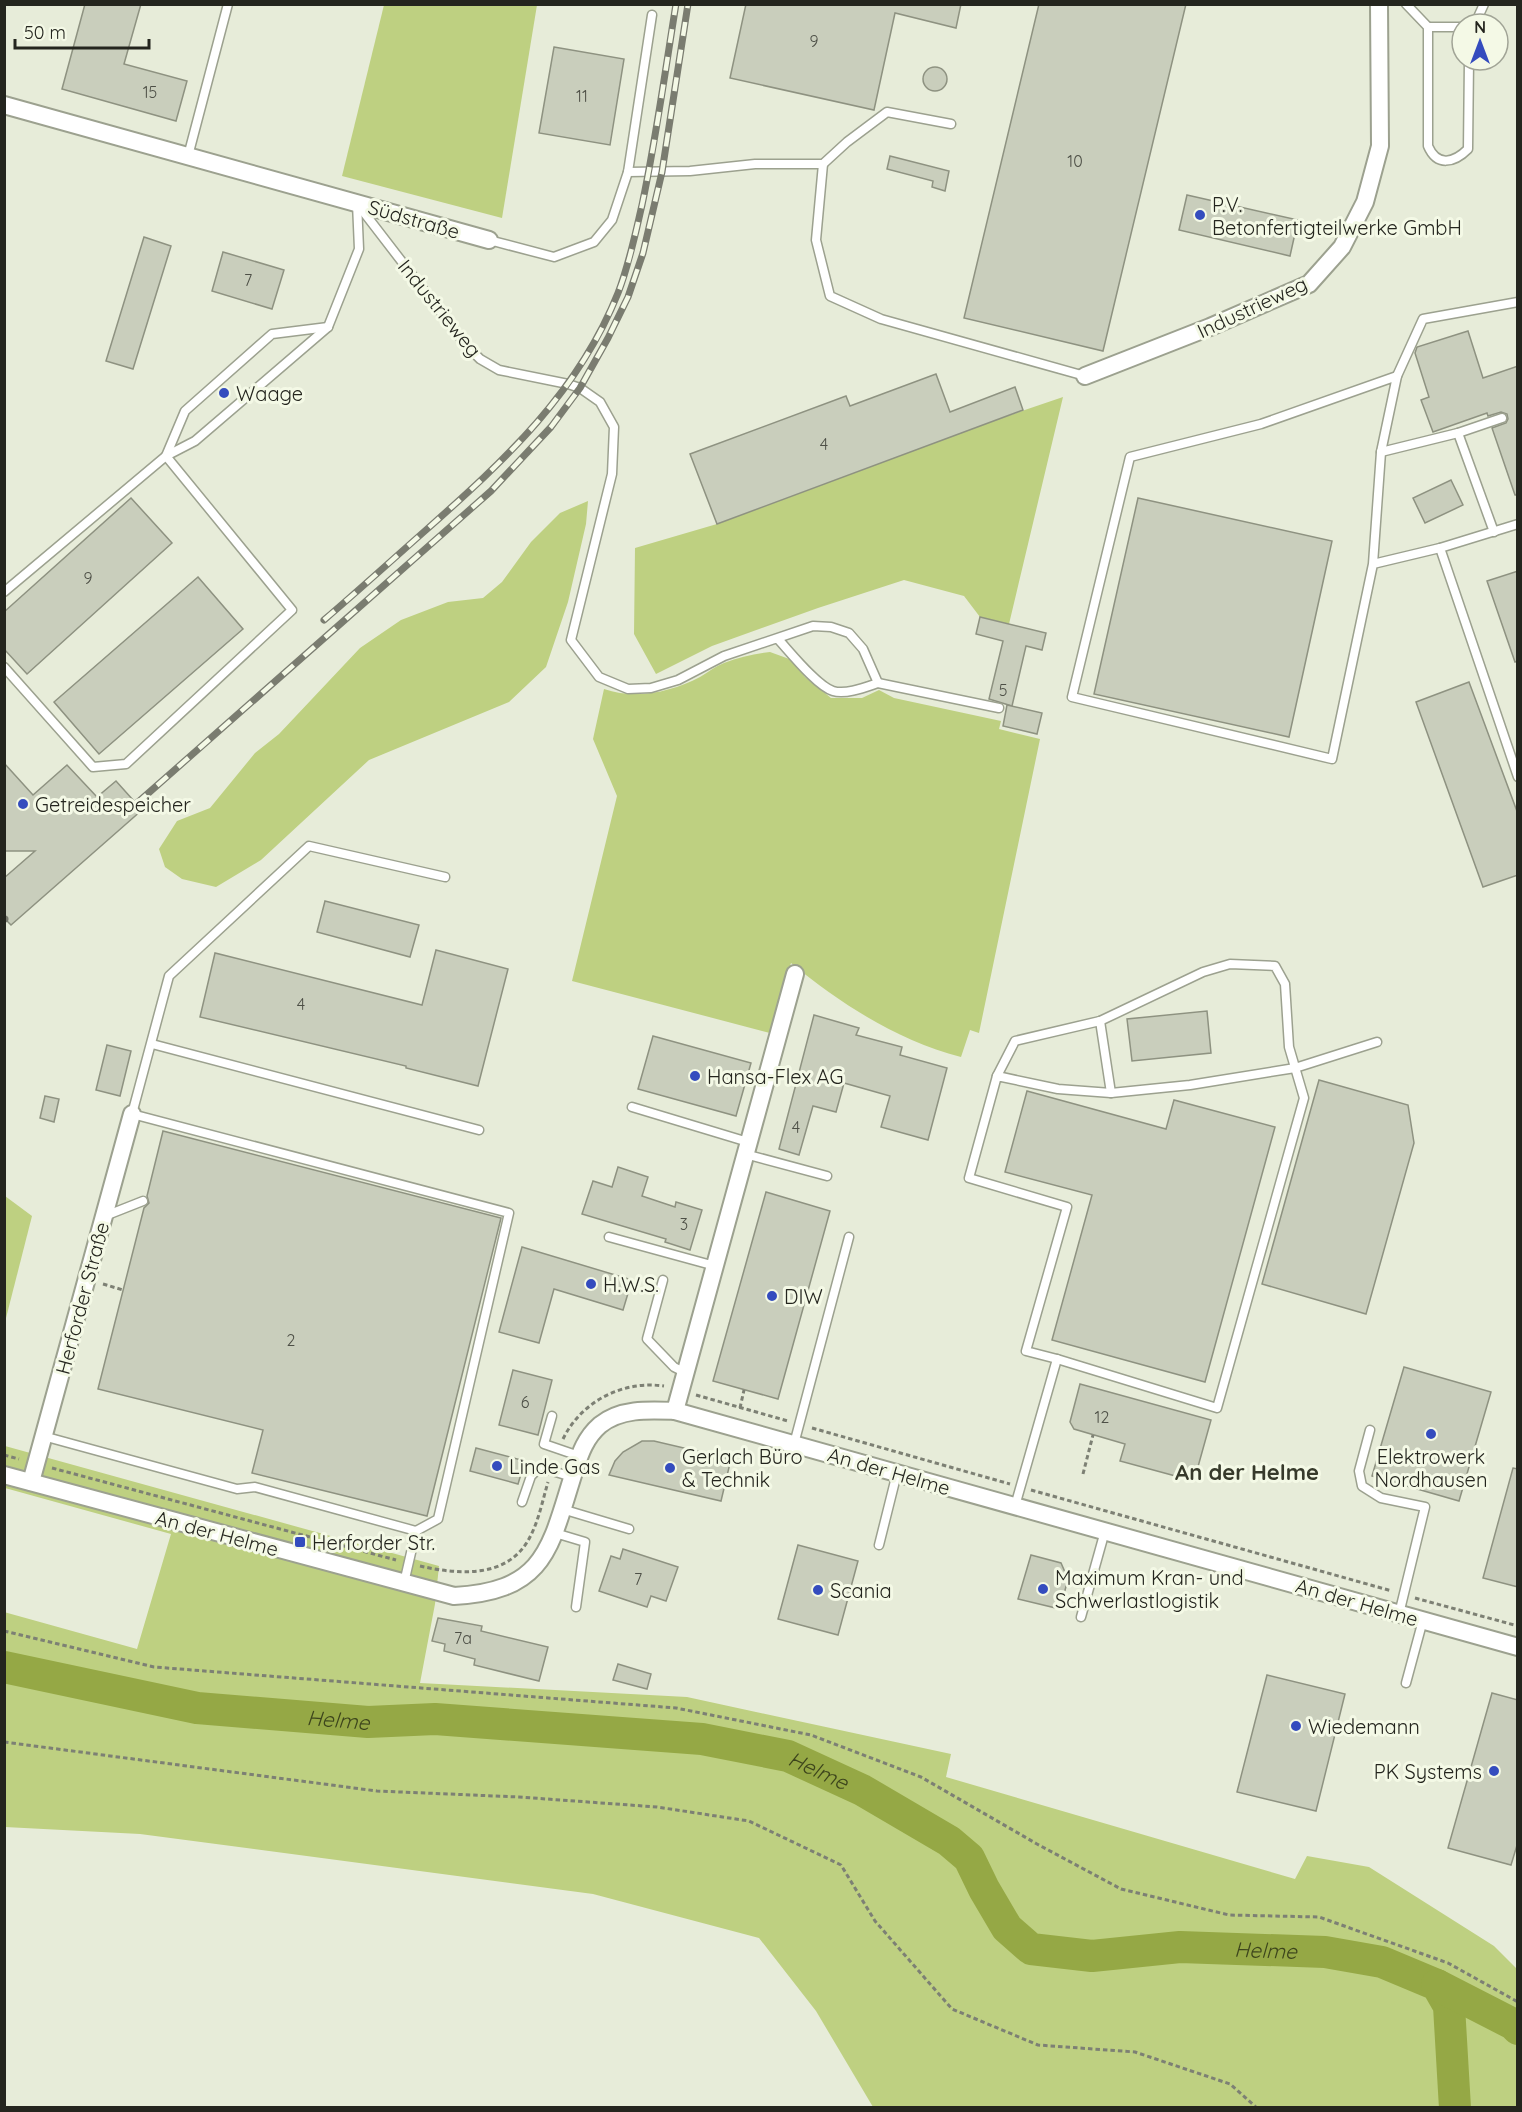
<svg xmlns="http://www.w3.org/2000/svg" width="1522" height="2112" viewBox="0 0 1522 2112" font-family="Quicksand,sans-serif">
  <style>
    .green { fill: #bed081 }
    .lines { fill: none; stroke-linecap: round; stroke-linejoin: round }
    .river { stroke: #95a845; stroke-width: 32 }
    .building { fill: #c9cebc; stroke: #8e9281; stroke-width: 1.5 }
    .lane-casing { stroke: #9ca18f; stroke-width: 11 }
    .street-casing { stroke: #9ca18f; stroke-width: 20 }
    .path { stroke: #7d8074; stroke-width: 3; stroke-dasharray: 4.5 3; stroke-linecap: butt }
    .lane { stroke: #fff; stroke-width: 8 }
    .street { stroke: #fff; stroke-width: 16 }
    .rail-casing { stroke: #7a7c70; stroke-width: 7 }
    .rail { stroke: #f4f9e6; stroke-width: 4.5; stroke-dasharray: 14; stroke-linecap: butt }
    .poi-dot { fill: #344cbe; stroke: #f4f9e6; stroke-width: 2 }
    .labels { text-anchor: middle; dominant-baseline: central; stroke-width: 6; stroke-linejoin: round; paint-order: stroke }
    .number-label { font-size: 16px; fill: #4d4f46 }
    .poi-label { font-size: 20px; fill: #24251e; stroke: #f4f9e6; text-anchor: start }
    .street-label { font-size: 20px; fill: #24251e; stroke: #f4f9e6 }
    .water-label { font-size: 21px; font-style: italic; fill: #3d451c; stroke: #f4f9e6 }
    .quarter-label { font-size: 22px; font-weight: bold; fill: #373a2b; stroke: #f4f9e6 }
  </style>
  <rect width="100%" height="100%" fill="#e7ecd9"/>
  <g class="green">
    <polygon points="384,5 537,5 502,218 342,176"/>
    <polygon points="1063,397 1009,624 980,617 964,596 904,580 818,608 712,646 656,674 634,634 635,548 717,524 958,433"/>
    <polygon points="588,501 586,524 568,602 546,667 509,702 369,760 261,860 216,887 182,879 165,867 159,849 177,821 210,808 255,753 279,734 360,648 401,620 448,602 483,598 502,582 531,542 560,513"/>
    <path d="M 770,652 L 792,660 L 805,677 L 831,698 L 862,698 L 879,690 L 894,698 L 1001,721 L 999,729 L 1040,739 L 979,1033 L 970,1030 L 961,1057 C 898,1041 841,1004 791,963 L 770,1033 L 572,981 L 617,796 L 593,739 L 604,689 C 636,700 671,692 700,677 C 708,672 716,666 724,663 C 739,657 754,654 770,652 Z"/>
    <polygon points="5,1196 32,1216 5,1322"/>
    <polygon points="5,1446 439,1566 435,1604 420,1683 687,1697 951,1754 946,1777 1295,1879 1307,1856 1369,1867 1494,1946 1517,1969 1517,2107 873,2107 816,2011 759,1938 593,1894 140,1834 5,1827 4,1612 137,1649 171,1534 5,1488"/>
  </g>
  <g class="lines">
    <g class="river">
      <path id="s1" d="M 4,1667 L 197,1708 L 368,1722 L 435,1719 L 702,1739 L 788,1756 L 862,1790 L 949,1841 L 969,1858 L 984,1889 L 1007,1928 L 1031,1949 L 1092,1956 L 1180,1947 L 1325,1952 L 1382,1962 L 1437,1985 L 1449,2006 L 1455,2108"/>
      <polyline points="1437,1985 1513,2024 1518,2029"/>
    </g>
  </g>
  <g class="building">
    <polygon points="85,4 141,4 124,64 187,81 176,121 62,89"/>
    <polygon points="746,4 961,4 956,28 895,13 874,110 730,78"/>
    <polygon points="1039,4 1186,4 1103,351 964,318"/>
    <polygon points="554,47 624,59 610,145 539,133"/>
    <circle cx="935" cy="79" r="12"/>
    <polygon points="890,156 949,171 945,191 932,187 933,181 887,169"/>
    <polygon points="1187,195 1298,220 1290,256 1179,230"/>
    <polygon points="144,237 171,246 133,369 106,361"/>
    <polygon points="223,252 284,270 272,309 212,291"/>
    <polygon points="1468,331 1483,378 1518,366 1518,495 1515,495 1492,428 1506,423 1508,419 1507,414 1501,412 1488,416 1487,413 1433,432 1421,400 1429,397 1415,353 1417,347"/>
    <polygon points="936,374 950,412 1015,387 1023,410 717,524 690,454 846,396 850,406"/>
    <polygon points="1451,480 1463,505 1425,523 1413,498"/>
    <polygon points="131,498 172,543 27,674 4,649 4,612"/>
    <polygon points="1138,498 1332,541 1289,737 1094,694"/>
    <polygon points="1518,571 1518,661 1515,662 1487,581"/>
    <polygon points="198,577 243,629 99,754 54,702"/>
    <polygon points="980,617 1046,633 1042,650 1026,646 1012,706 989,699 1003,641 976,634"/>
    <polygon points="1469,682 1518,814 1518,875 1483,887 1416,702"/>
    <polygon points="1007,705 1042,713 1037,734 1003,726"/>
    <polygon points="4,763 33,795 67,765 97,797 116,781 142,810 11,925 4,918 4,878 35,851 4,851"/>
    <polygon points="325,901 419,925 410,957 317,932"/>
    <polygon points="436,950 508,969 478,1086 406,1068 406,1066 200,1017 215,953 422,1005"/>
    <polygon points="1207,1011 1211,1053 1132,1061 1127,1019"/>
    <polygon points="814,1015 859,1028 856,1035 902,1047 900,1055 947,1068 928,1140 881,1127 890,1096 844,1083 836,1112 813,1106 799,1155 779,1149"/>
    <polygon points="653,1036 751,1063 736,1116 638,1089"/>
    <polygon points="107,1045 131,1051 120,1096 96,1090"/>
    <polygon points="1319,1080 1408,1105 1414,1143 1366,1314 1262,1284"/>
    <polygon points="1027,1091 1166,1129 1174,1100 1275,1127 1205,1382 1052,1340 1092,1195 1005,1172"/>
    <polygon points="45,1096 59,1099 54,1122 40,1118"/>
    <polygon points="163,1131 501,1218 427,1516 252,1473 263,1430 98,1389 144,1208 149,1203 147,1196"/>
    <polygon points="618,1167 648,1177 642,1196 675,1207 676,1202 702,1210 690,1250 665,1242 666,1239 582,1214 593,1181 612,1187"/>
    <polygon points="766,1192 830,1211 778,1399 713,1381"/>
    <polygon points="522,1247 632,1280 623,1310 554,1289 539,1343 499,1332"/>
    <polygon points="1404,1367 1491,1392 1459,1501 1372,1476"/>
    <polygon points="513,1370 552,1380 538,1435 499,1425"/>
    <polygon points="1080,1384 1211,1420 1194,1481 1120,1461 1125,1444 1074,1429 1070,1422"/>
    <polygon points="642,1441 654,1441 731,1459 721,1501 609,1475 615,1461 623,1452"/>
    <polygon points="476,1448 525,1461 518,1484 470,1471"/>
    <polygon points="1513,1468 1518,1469 1518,1587 1483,1578"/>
    <polygon points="798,1545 858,1561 838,1635 778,1619"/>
    <polygon points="623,1549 678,1567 666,1601 651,1596 647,1607 599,1591 611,1556 620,1559"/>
    <polygon points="1031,1555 1061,1563 1068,1579 1060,1609 1018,1599"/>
    <polygon points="438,1618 482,1626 481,1631 548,1647 539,1681 474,1665 475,1659 444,1651 445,1644 432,1641"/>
    <polygon points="618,1664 651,1674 647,1689 613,1680"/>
    <polygon points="1267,1675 1345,1694 1316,1811 1237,1792"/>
    <polygon points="1492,1693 1518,1700 1518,1842 1511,1865 1448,1848"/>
  </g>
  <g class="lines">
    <defs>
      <g id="lane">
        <path d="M 1406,4 L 1428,27 L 1428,146 C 1437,167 1454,163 1468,149 L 1469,60"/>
        <polyline points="1475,24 1484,4"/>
        <polyline points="1428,27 1462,27"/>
        <polyline points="188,156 228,4"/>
        <polyline points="823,164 816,240 830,296 881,319 1085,376"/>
        <polyline points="628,172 690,171 755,164 823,164 847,142 887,112 951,124"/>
        <path d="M 359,206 L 466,345 L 480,359 L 499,370 L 568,384 L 580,388 L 600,402 L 614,427 L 612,474 L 571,640 L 599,677 L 628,689 L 651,688 L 678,680 L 724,656 L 813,626 L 831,627 L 849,633 L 863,649 L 878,683 C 866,687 846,695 833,691 C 817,686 790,652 778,639"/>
        <polyline points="489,240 554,257 594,242 612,220 628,172 652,15"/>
        <polyline points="1397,376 1423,319 1518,302"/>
        <polyline points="1381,452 1458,433"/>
        <polyline points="1518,524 1440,548 1518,777"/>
        <polyline points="1494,532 1458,433 1502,418"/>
        <polyline points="1373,564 1381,452 1397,376 1261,424 1130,457 1072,697 1332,759 1373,564 1440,548"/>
        <polyline points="4,592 166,456 195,441 328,327 359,249 357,203"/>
        <polyline points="4,667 93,767 126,764 292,610 166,456 185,411 272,334 328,327"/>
        <polyline points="878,683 999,708"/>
        <polyline points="1100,1021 1111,1093"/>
        <polyline points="152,1044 479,1130"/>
        <polyline points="997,1076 1015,1041 1100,1021 1203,972 1230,964 1275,966 1285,984 1289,1047 1304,1098 1217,1408 1057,1359"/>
        <polyline points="632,1107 748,1142"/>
        <polyline points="745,1154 827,1176"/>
        <polyline points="105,1216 143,1201"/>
        <polyline points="609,1237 715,1266"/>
        <polyline points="663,1280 647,1339 674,1367 686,1373"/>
        <polyline points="552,1416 544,1444 579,1456"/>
        <polyline points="1370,1430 1359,1471 1362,1486 1381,1498 1425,1507 1399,1614"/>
        <polyline points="43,1436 237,1489 255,1487 416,1531 438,1519 509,1213 132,1114 169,976 309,846 445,877"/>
        <polyline points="794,1444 849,1237"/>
        <polyline points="522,1502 531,1476 537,1470 546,1469 572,1477"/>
        <polyline points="1015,1506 1057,1359 1026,1351 1067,1207 969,1178 997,1076 1058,1089 1111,1093 1190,1085 1295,1068 1377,1042"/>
        <polyline points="562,1509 629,1529"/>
        <polyline points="555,1533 585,1542 576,1607"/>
        <polyline points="879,1545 897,1473"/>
        <polyline points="404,1583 416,1531"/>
        <polyline points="1081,1617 1105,1531"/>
        <polyline points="1406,1683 1423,1620"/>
      </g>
      <g id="street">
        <polyline points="4,105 489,240"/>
        <polyline points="1085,376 1210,327 1309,284 1342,247 1365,202 1380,146 1379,4"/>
        <polyline points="675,1411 795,974"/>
        <path d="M 4,1475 L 454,1596 C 546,1591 550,1548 574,1472 C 580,1454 585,1438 600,1425 C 621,1408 650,1410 675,1411 L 1518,1647"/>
        <polyline points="31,1482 132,1114"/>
      </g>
    </defs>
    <use href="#lane" class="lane-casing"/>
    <use href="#street" class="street-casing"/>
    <g class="path">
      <polyline points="103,1284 123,1290"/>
      <polyline points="696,1395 788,1421"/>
      <polyline points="740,1408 744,1390"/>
      <polyline points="812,1428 1010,1484"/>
      <path d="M 563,1439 C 581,1402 622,1380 664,1386"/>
      <polyline points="4,1455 19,1459"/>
      <polyline points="52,1468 396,1560"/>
      <polyline points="1083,1474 1093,1435"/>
      <polyline points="1031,1490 1392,1591"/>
      <path d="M 420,1566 C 460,1575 510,1579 531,1535 C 539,1519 543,1499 548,1482"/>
      <polyline points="1415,1598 1518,1626"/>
      <polyline points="4,1631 154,1667 676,1708 811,1735 921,1777 1037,1844 1121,1889 1229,1915 1319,1917 1448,1963 1518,2002"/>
      <polyline points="4,1742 377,1791 519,1797 657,1807 749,1821 841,1865 875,1921 952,2009 1038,2045 1135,2052 1230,2084 1257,2108"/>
    </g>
    <use href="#lane" class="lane"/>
    <use href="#street" class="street"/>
    <defs>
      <g id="rail">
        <path d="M 324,620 C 359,590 392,560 426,530 C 505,460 578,393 618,293 C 629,265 635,235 642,205 C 656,139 665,72 676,4"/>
        <polyline points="136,804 491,491 551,427 580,388 608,338 628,297 643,253 662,172 688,4"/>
        <polyline points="4,919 5,919"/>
      </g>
    </defs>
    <use href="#rail" class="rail-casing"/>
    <use href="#rail" class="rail"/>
  </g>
  <g class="poi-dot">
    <circle cx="1200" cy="215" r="6"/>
    <circle cx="224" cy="393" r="6"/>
    <circle cx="23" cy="804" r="6"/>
    <circle cx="695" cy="1076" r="6"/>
    <circle cx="591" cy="1284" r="6"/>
    <circle cx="772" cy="1296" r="6"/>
    <circle cx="1431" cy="1434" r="6"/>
    <circle cx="497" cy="1466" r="6"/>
    <circle cx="670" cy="1468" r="6"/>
    <rect x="294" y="1536" width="12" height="12" rx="3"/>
    <circle cx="1043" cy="1589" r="6"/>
    <circle cx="818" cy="1590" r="6"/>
    <circle cx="1296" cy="1726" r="6"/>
    <circle cx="1494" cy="1771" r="6"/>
  </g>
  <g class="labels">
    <g class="number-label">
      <text x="814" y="41">9</text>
      <text x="150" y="92">15</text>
      <text x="582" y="96">11</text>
      <text x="1075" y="161">10</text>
      <text x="248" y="280">7</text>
      <text x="824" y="444">4</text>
      <text x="88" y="578">9</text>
      <text x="1003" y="690">5</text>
      <text x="301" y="1004">4</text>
      <text x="796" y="1127">4</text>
      <text x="684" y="1224">3</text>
      <text x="291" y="1340">2</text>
      <text x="525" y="1402">6</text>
      <text x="1102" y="1417">12</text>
      <text x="638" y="1579">7</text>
      <text x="463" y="1638">7a</text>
    </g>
    <g class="poi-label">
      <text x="1212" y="204">P.V.<tspan x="1212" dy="23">Betonfertigteilwerke GmbH</tspan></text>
      <text x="236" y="393">Waage</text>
      <text x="35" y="804">Getreidespeicher</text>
      <text x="707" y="1076">Hansa-Flex AG</text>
      <text x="603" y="1284">H.W.S.</text>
      <text x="784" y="1296">DIW</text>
      <text x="682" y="1456">Gerlach Büro<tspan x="682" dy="23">&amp; Technik</tspan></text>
      <text x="1431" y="1456" text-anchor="middle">Elektrowerk<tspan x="1431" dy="23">Nordhausen</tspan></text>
      <text x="509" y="1466">Linde Gas</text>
      <text x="312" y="1542">Herforder Str.</text>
      <text x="1055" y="1577">Maximum Kran- und<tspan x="1055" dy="23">Schwerlastlogistik</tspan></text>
      <text x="830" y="1590">Scania</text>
      <text x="1308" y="1726">Wiedemann</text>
      <text x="1482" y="1771" text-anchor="end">PK Systems</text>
    </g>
    <g class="street-label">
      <text transform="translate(414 219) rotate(16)">Südstraße</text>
      <text transform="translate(1252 307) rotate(-25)">Industrieweg</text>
      <text transform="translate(440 308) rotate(51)">Industrieweg</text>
      <text transform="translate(82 1298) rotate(-75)">Herforder Straße</text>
      <text transform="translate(889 1471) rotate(16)">An der Helme</text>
      <text transform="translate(217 1533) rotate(15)">An der Helme</text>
      <text transform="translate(1357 1602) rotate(16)">An der Helme</text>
    </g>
    <g class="water-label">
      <text stroke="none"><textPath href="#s1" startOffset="339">Helme</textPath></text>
      <text stroke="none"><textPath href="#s1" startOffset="825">Helme</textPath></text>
      <text stroke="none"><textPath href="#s1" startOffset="1347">Helme</textPath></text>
    </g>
    <g class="quarter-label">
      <text x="1247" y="1472">An der Helme</text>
    </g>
  </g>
  <rect width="1522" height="2112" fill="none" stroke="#24251e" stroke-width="12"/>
  <g transform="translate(1480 42)"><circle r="28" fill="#f4f9e6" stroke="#a1a496" stroke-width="1.5"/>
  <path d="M0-4.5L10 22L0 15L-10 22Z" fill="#344cbe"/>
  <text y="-9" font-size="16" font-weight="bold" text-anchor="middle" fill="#24251e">N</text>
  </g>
  <path d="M15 39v9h134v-9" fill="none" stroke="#24251e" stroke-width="3"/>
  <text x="24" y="39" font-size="18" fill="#24251e" stroke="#f4f9e6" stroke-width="4.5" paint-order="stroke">50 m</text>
</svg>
